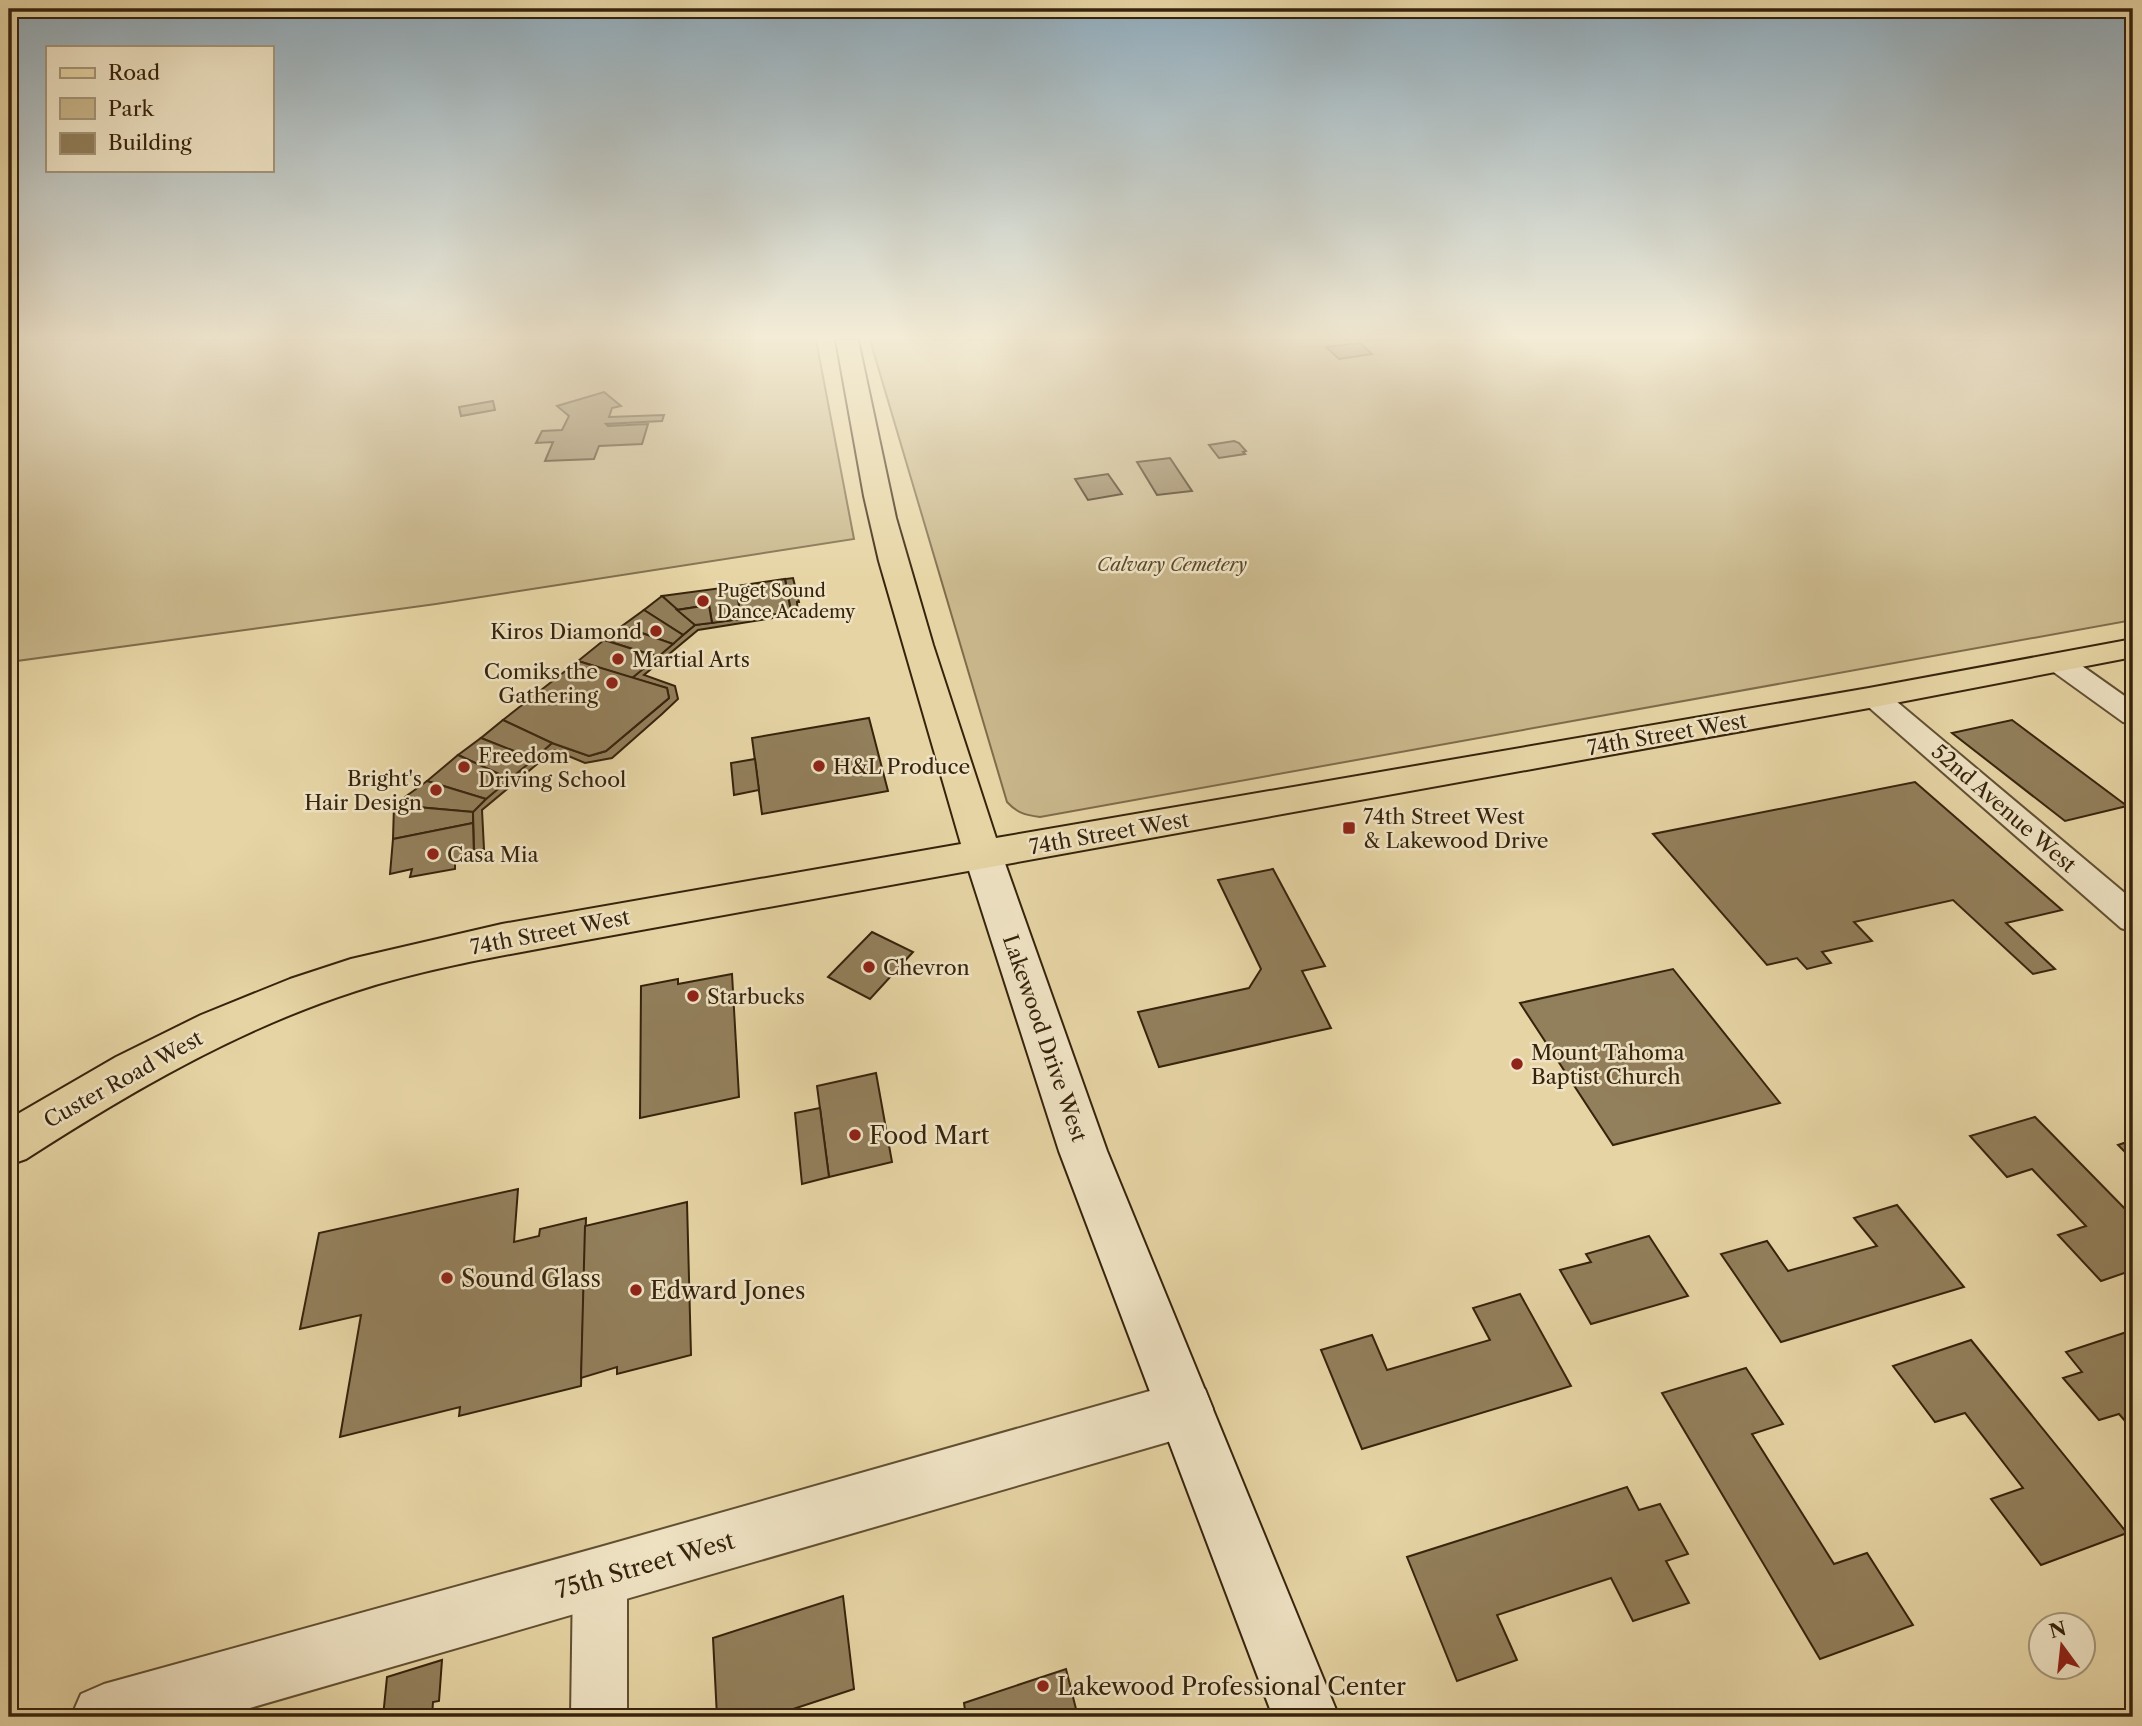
<svg xmlns="http://www.w3.org/2000/svg" width="2142" height="1726" viewBox="0 0 2142 1726" font-family="'Libre Caslon Text',serif">
  <style>
    .green { fill: #c8b68a; stroke: #7f6c4b; stroke-width: 2 }
    .building { fill: #927f5b; stroke: #36230c; stroke-width: 2 }
    .lines { fill: none; stroke-linecap: round; stroke-linejoin: round }
    .minor-casing { stroke: #624f32; stroke-width: 4 }
    .tertiary-casing { stroke: #624f32; stroke-width: 4 }
    .secondary-casing { stroke: #36230c; stroke-width: 4 }
    .primary-casing { stroke: #36230c; stroke-width: 4 }
    .minor { fill: #efe3c4; fill-rule: evenodd }
    .tertiary { fill: #efe3c4; fill-rule: evenodd }
    .secondary { fill: #efe3c4; fill-rule: evenodd }
    .primary { fill: #e6d4a4; fill-rule: evenodd }
    .poi-dot { fill: #8f2418; stroke: #efe3c4; stroke-width: 2.5 }
    .labels { text-anchor: middle; dominant-baseline: central; stroke-width: 5; stroke-linejoin: round; paint-order: stroke }
    .far-park-label { font-size: 18px; font-style: italic; fill: #5a482c; stroke: #efe3c4 }
    .far-poi-label { font-size: 18px; fill: #36230c; stroke: #efe3c4; text-anchor: start }
    .poi-label { font-size: 21px; fill: #36230c; stroke: #efe3c4; text-anchor: start }
    .street-label { font-size: 21px; fill: #36230c; stroke: #efe3c4 }
    .near-poi-label { font-size: 24px; fill: #36230c; stroke: #efe3c4; text-anchor: start }
    .near-street-label { font-size: 24px; fill: #36230c; stroke: #efe3c4 }
  </style>
  <rect width="100%" height="100%" fill="#e6d4a4"/>
  <filter id="stains"><feTurbulence type="fractalNoise" baseFrequency=".00286" numOctaves="4"/><feColorMatrix values="0 0 0 0 .2 0 0 0 0 .09 0 0 0 0 .02 0 0 0 .5 -.17"/></filter>
  <radialGradient id="worn" r=".72"><stop offset=".6" stop-color="#630" stop-opacity="0"/><stop offset="1" stop-color="#630" stop-opacity=".3"/></radialGradient>
  <g class="green">
    <polygon points="9,340 816,340 854,539 436,604 9,662"/>
    <path d="M 870,340 L 2133,340 L 2133,620 L 1040,817 C 1025,815 1017,813 1007,802 Z"/>
  </g>
  <g class="building">
    <polygon points="1360,343 1372,354 1339,359 1326,347"/>
    <polygon points="604,392 621,406 612,408 609,417 664,415 662,421 606,424 608,426 648,424 642,444 599,446 594,459 545,461 553,442 536,443 542,431 562,430 569,416 557,406"/>
    <polygon points="493,401 495,410 461,416 459,407"/>
    <polygon points="1234,441 1239,443 1246,451 1243,452 1245,454 1219,458 1209,445"/>
    <polygon points="1170,458 1192,491 1157,495 1137,462"/>
    <polygon points="1108,474 1122,494 1088,500 1075,479"/>
    <polygon points="793,578 799,602 797,602 798,614 698,630 644,675 675,686 678,699 662,714 612,758 585,763 554,750 482,810 484,849 474,850 473,812 486,799 552,743 589,756 606,751 669,698 667,688 632,678 695,625 791,612 785,579"/>
    <polygon points="785,579 791,612 741,619 736,586"/>
    <polygon points="736,586 741,619 712,623 709,605 677,610 662,596"/>
    <polygon points="662,596 695,625 683,635 644,610"/>
    <polygon points="709,605 712,623 695,625 677,610"/>
    <polygon points="644,610 683,635 673,644 622,626"/>
    <polygon points="622,626 673,644 658,657 604,640"/>
    <polygon points="604,640 658,657 632,678 578,661"/>
    <polygon points="578,661 667,688 669,698 606,751 589,756 552,743 503,720"/>
    <polygon points="869,718 888,791 762,814 752,738"/>
    <polygon points="503,720 552,743 534,759 481,738"/>
    <polygon points="2012,720 2127,806 2065,821 1952,733"/>
    <polygon points="481,738 534,759 510,779 458,755"/>
    <polygon points="458,755 510,779 486,799 427,781"/>
    <polygon points="755,759 759,790 734,795 731,763"/>
    <polygon points="427,781 486,799 473,812 394,805"/>
    <polygon points="1915,782 2062,910 2006,923 2055,969 2033,974 1953,900 1854,922 1872,941 1822,952 1831,963 1807,969 1797,958 1767,965 1653,834"/>
    <polygon points="394,805 473,812 473,823 393,839"/>
    <polygon points="473,823 474,857 455,860 455,869 410,877 412,869 390,874 393,839"/>
    <polygon points="1273,869 1325,966 1302,971 1331,1028 1159,1067 1138,1012 1249,988 1261,969 1218,880"/>
    <polygon points="872,932 913,952 870,999 828,977"/>
    <polygon points="1673,969 1780,1103 1613,1145 1520,1003"/>
    <polygon points="732,974 739,1097 640,1118 641,986 678,979 678,984"/>
    <polygon points="876,1073 892,1162 829,1177 817,1086"/>
    <polygon points="820,1108 829,1177 802,1184 795,1113"/>
    <polygon points="2035,1117 2133,1217 2133,1270 2101,1281 2058,1235 2086,1226 2032,1169 2007,1177 1970,1136"/>
    <polygon points="2133,1140 2133,1160 2118,1145"/>
    <polygon points="518,1189 514,1242 539,1236 540,1229 586,1218 581,1386 459,1416 460,1407 340,1437 361,1315 300,1329 319,1233"/>
    <polygon points="687,1202 691,1355 617,1374 617,1367 581,1378 585,1226"/>
    <polygon points="1897,1205 1964,1287 1781,1342 1721,1254 1767,1241 1788,1271 1877,1246 1854,1218"/>
    <polygon points="1649,1236 1688,1296 1591,1324 1560,1270 1591,1262 1586,1254"/>
    <polygon points="1520,1294 1571,1386 1362,1449 1321,1350 1372,1335 1387,1370 1490,1340 1473,1308"/>
    <polygon points="2133,1330 2133,1430 2119,1414 2099,1420 2063,1378 2082,1372 2066,1352"/>
    <polygon points="1971,1340 2127,1533 2041,1565 1991,1499 2023,1488 1965,1413 1935,1422 1893,1366"/>
    <polygon points="1746,1368 1783,1424 1752,1434 1834,1564 1867,1553 1913,1625 1820,1659 1662,1393"/>
    <polygon points="1627,1487 1639,1510 1660,1504 1688,1554 1666,1561 1689,1603 1633,1621 1611,1578 1497,1615 1517,1660 1457,1681 1407,1557"/>
    <polygon points="843,1596 854,1689 769,1717 717,1717 713,1638"/>
    <polygon points="442,1660 439,1701 433,1702 432,1717 383,1717 387,1677"/>
    <polygon points="1066,1669 1078,1717 966,1717 964,1703"/>
  </g>
  <g class="lines">
    <defs>
      <g id="minor">
        <polygon points="2058,654 2068,656 2133,702 2133,724 2123,722 2048,668 2044,662 2048,656"/>
        <polygon points="1874,688 1884,691 2133,900 2133,932 2121,928 1864,703 1860,697 1864,691"/>
        <polygon points="600,1551 619,1559 627,1578 627,1717 571,1717 573,1578 581,1559"/>
      </g>
      <polygon id="tertiary" points="1185,1381 1205,1389 1213,1409 1205,1429 1185,1437 219,1717 71,1717 81,1694 104,1684 600,1547"/>
      <polygon id="secondary" points="983,841 997,845 1002,855 1107,1151 1339,1717 1273,1717 1059,1151 964,855 969,845"/>
      <path id="primary" d="M 836,340 L 858,340 L 896,518 L 933,645 L 996,838 L 1869,688 L 2133,639 L 2133,657 L 1869,708 L 564,944 C 494,957 424,969 356,991 C 238,1029 130,1092 26,1159 L 9,1165 L 9,1119 L 116,1057 L 201,1015 L 290,979 L 351,959 L 502,924 L 961,844 L 879,561 L 864,496 Z"/>
    </defs>
    <use href="#minor" class="minor-casing"/>
    <use href="#tertiary" class="tertiary-casing"/>
    <use href="#secondary" class="secondary-casing"/>
    <use href="#primary" class="primary-casing"/>
    <use href="#minor" class="minor"/>
    <use href="#tertiary" class="tertiary"/>
    <use href="#secondary" class="secondary"/>
    <use href="#primary" class="primary"/>
  </g>
  <linearGradient id="sky" x2="0" y2="1"><stop stop-color="#8fa9b8"/><stop offset="0.58" stop-color="#f4ecd6"/><stop offset="1" stop-color="#f4ecd6" stop-opacity="0"/></linearGradient>
  <rect width="2142" height="582" fill="url(#sky)"/>
  <g class="poi-dot">
    <circle cx="703" cy="601" r="7"/>
    <circle cx="656" cy="631" r="7"/>
    <circle cx="618" cy="659" r="7"/>
    <circle cx="612" cy="683" r="7"/>
    <circle cx="819" cy="766" r="7"/>
    <circle cx="464" cy="767" r="7"/>
    <circle cx="436" cy="790" r="7"/>
    <rect x="1342" y="821" width="14" height="14" rx="3.5"/>
    <circle cx="433" cy="854" r="7"/>
    <circle cx="869" cy="967" r="7"/>
    <circle cx="693" cy="996" r="7"/>
    <circle cx="1517" cy="1064" r="7"/>
    <circle cx="855" cy="1135" r="7"/>
    <circle cx="447" cy="1278" r="7"/>
    <circle cx="636" cy="1290" r="7"/>
    <circle cx="1043" cy="1686" r="7"/>
  </g>
  <g class="labels">
    <g class="far-park-label">
      <text x="1172" y="565">Calvary Cemetery</text>
    </g>
    <g class="far-poi-label">
      <text x="717" y="591">Puget Sound<tspan x="717" dy="21">Dance Academy</tspan></text>
    </g>
    <g class="poi-label">
      <text x="642" y="631" text-anchor="end">Kiros Diamond</text>
      <text x="632" y="659">Martial Arts</text>
      <text x="598" y="671" text-anchor="end">Comiks the<tspan x="598" dy="24">Gathering</tspan></text>
      <text x="478" y="755">Freedom<tspan x="478" dy="24">Driving School</tspan></text>
      <text x="833" y="766">H&amp;L Produce</text>
      <text x="422" y="778" text-anchor="end">Bright's<tspan x="422" dy="24">Hair Design</tspan></text>
      <text x="1363" y="816">74th Street West<tspan x="1363" dy="24">&amp; Lakewood Drive</tspan></text>
      <text x="447" y="854">Casa Mia</text>
      <text x="883" y="967">Chevron</text>
      <text x="707" y="996">Starbucks</text>
      <text x="1531" y="1052">Mount Tahoma<tspan x="1531" dy="24">Baptist Church</tspan></text>
    </g>
    <g class="street-label">
      <text transform="translate(1667 734) rotate(-10)">74th Street West</text>
      <text transform="translate(2004 808) rotate(41)">52nd Avenue West</text>
      <text transform="translate(1109 833) rotate(-10)">74th Street West</text>
      <text transform="translate(550 932) rotate(-11)">74th Street West</text>
      <text transform="translate(1045 1038) rotate(71)">Lakewood Drive West</text>
      <text transform="translate(123 1079) rotate(-29)">Custer Road West</text>
    </g>
    <g class="near-poi-label">
      <text x="869" y="1135">Food Mart</text>
      <text x="461" y="1278">Sound Glass</text>
      <text x="650" y="1290">Edward Jones</text>
      <text x="1057" y="1686">Lakewood Professional Center</text>
    </g>
    <g class="near-street-label">
      <text transform="translate(645 1565) rotate(-16)">75th Street West</text>
    </g>
  </g>
  <rect width="2142" height="1726" fill="none" stroke="#e6d4a4" stroke-width="35"/>
  <rect x="10" y="10" width="2121" height="1705" fill="none" stroke="#36230c" stroke-width="3.5"/>
  <rect x="18" y="18" width="2107" height="1691" fill="none" stroke="#36230c" stroke-width="2"/>
  <rect x="46" y="46" width="228" height="126" fill="#efe3c4" stroke="#a5967a" stroke-width="2"/>
  <rect x="60" y="68" width="35" height="10" fill="#e6d4a4" stroke="#a5967a" stroke-width="2"/>
  <text x="108" y="80" font-size="21" fill="#36230c">Road</text>
  <rect x="60" y="98" width="35" height="21" fill="#c8b68a" stroke="#a5967a" stroke-width="2"/>
  <text x="108" y="116" font-size="21" fill="#36230c">Park</text>
  <rect x="60" y="133" width="35" height="21" fill="#927f5b" stroke="#a5967a" stroke-width="2"/>
  <text x="108" y="150" font-size="21" fill="#36230c">Building</text>
  <g transform="translate(2062 1646) rotate(345)"><circle r="33" fill="#efe3c4" stroke="#a5967a" stroke-width="2"/>
  <path d="M0-5L12 26L0 18L-12 26Z" fill="#8f2418"/>
  <text y="-10" font-size="19" font-weight="bold" text-anchor="middle" fill="#36230c">N</text>
  </g>
  <rect width="100%" height="100%" filter="url(#stains)"/>
  <rect width="100%" height="100%" fill="url(#worn)"/>
</svg>
